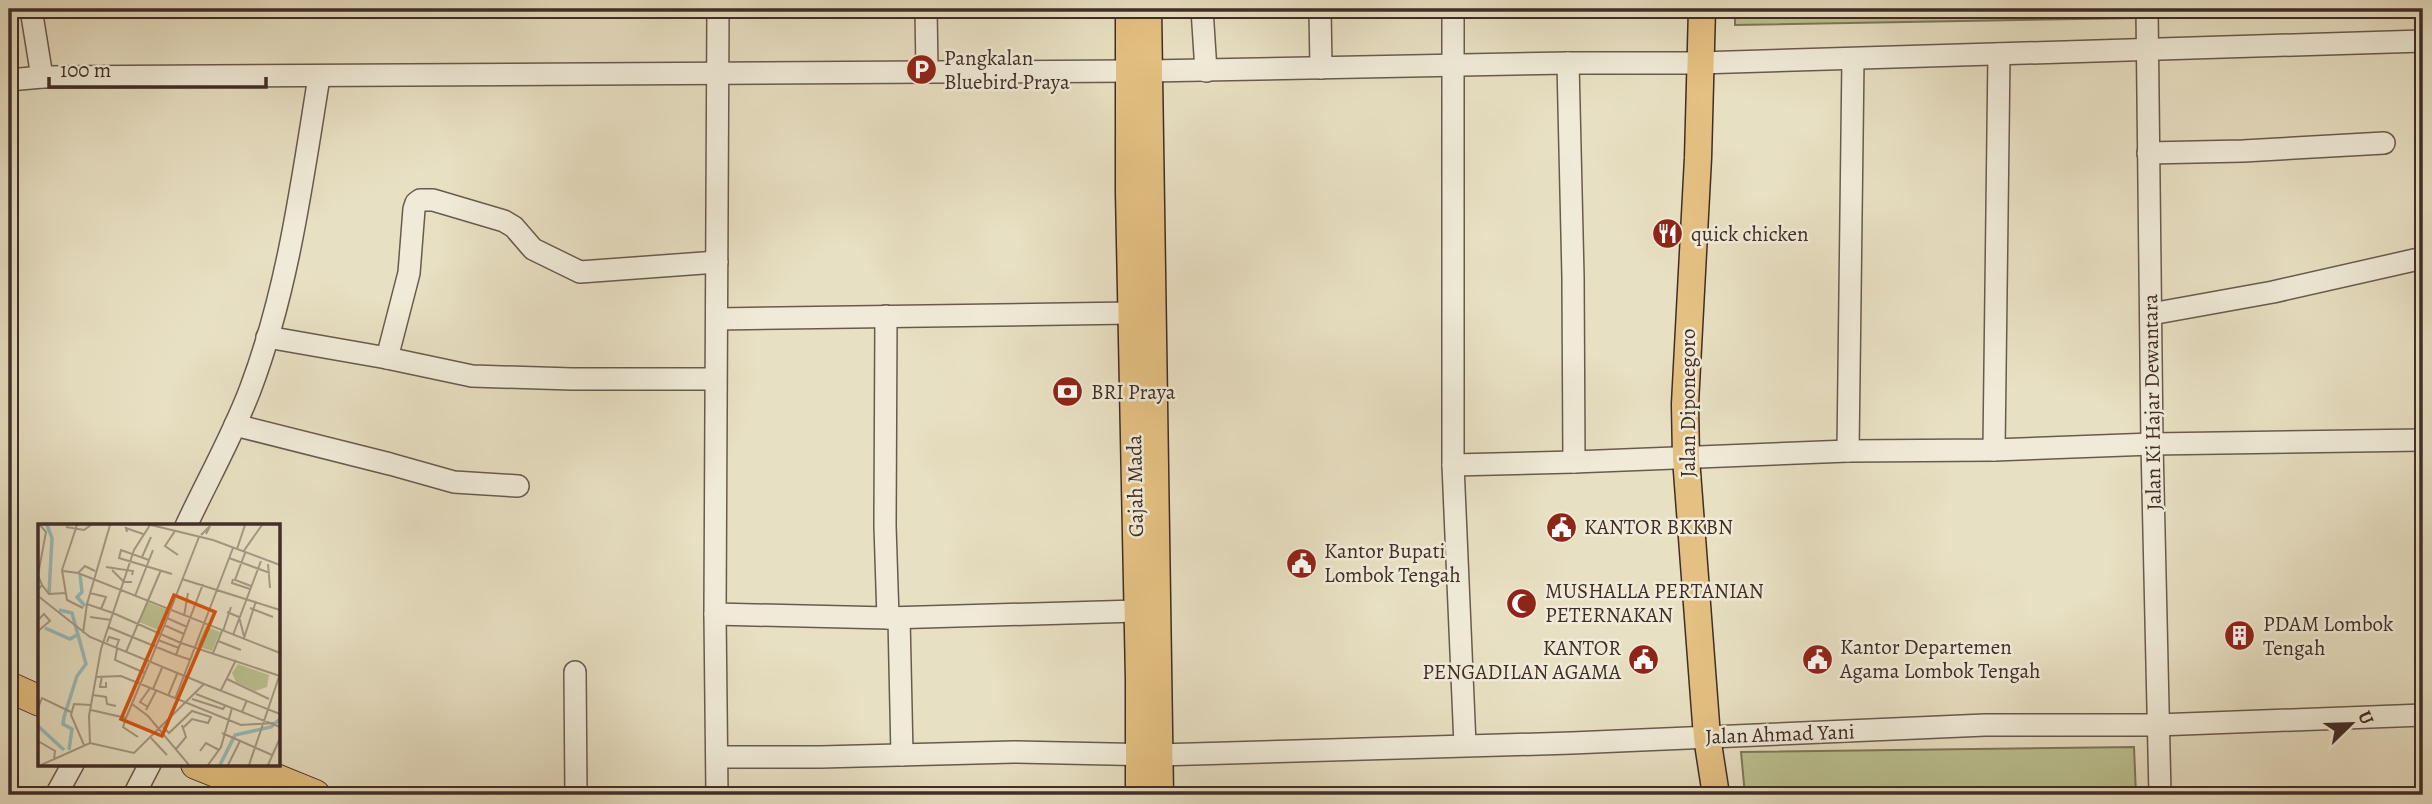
<svg xmlns="http://www.w3.org/2000/svg" width="2432" height="804" viewBox="0 0 2432 804" font-family="Alegreya,serif">
  <style>
    .green { fill: #bbc190; stroke: #7e775c; stroke-width: 2 }
    .lines { fill: none; stroke-linecap: round; stroke-linejoin: round }
    .minor-casing { stroke: #6a5a4e; stroke-width: 24 }
    .major-casing { stroke: #402d27; stroke-width: 29 }
    .highway-casing { stroke: #402d27; stroke-width: 32 }
    .minor { stroke: #f0ebd8; stroke-width: 21 }
    .major { stroke: #e4c082; stroke-width: 26 }
    .highway { stroke: #e4c082; stroke-width: 30 }
    .labels { text-anchor: middle; dominant-baseline: central; stroke-width: 5; stroke-linejoin: round; paint-order: stroke }
    .poi-label { font-size: 21px; fill: #402d27; stroke: #f0ebd8; text-anchor: start }
    .street-label { font-size: 21px; fill: #402d27; stroke: #f0ebd8 }
    .inset-river { fill: none; stroke: #9bb; stroke-width: 3.5 }
    .inset-road { fill: none; stroke: #a59885; stroke-width: 2 }
    .view { fill: #d7550f; fill-opacity: 0.15; stroke: #d7550f; stroke-width: 3.5 }
    .inset-edge { fill: none; stroke: #402d27; stroke-width: 3.5 }
  </style>
  <rect width="100%" height="100%" fill="#e8e0c3"/>
  <filter id="stains"><feTurbulence type="fractalNoise" baseFrequency=".00286" numOctaves="4"/><feColorMatrix values="0 0 0 0 .2 0 0 0 0 .09 0 0 0 0 .02 0 0 0 .5 -.17"/></filter>
  <radialGradient id="worn" r=".72"><stop offset=".6" stop-color="#630" stop-opacity="0"/><stop offset="1" stop-color="#630" stop-opacity=".3"/></radialGradient>
  <g class="green">
    <polygon points="1735,9 2137,9 2138,18 1735,25"/>
    <polygon points="2134,747 2136,795 1745,795 1741,752"/>
  </g>
  <g class="lines">
    <defs>
      <g id="minor">
        <polyline points="31,9 42,77 1130,71"/>
        <polyline points="926,9 927,71"/>
        <polyline points="1202,9 1206,71"/>
        <polyline points="1320,9 1321,68"/>
        <polyline points="2147,9 2152,444 2160,795"/>
        <polyline points="1568,63 1573,277 1574,462"/>
        <polyline points="1149,71 1568,63 1699,63 2423,41"/>
        <polyline points="9,80 42,77"/>
        <polyline points="2148,153 2243,151 2384,143"/>
        <polyline points="2151,314 2273,292 2423,258"/>
        <polyline points="886,316 885,526 888,618"/>
        <polyline points="717,319 1131,313"/>
        <polyline points="267,337 387,358 472,376 572,379 715,379"/>
        <polyline points="387,358 409,273 414,209 416,203 420,200 433,200 504,221 514,227 533,249 580,272 717,262"/>
        <polyline points="235,425 390,464 454,482 518,486"/>
        <polyline points="1994,450 1999,54"/>
        <polyline points="1848,451 1853,59"/>
        <polyline points="1453,465 1453,9"/>
        <path d="M 186,526 C 207,481 232,437 250,390 C 288,290 302,182 319,77"/>
        <polyline points="715,614 888,618 1137,611"/>
        <polyline points="899,618 902,755"/>
        <polyline points="575,672 576,795"/>
        <polyline points="1465,745 1453,465 1574,462 1848,451 1994,450 2152,444 2423,440"/>
        <polyline points="718,757 821,757 1014,752 1158,755 1572,743 1985,725 2157,725 2423,715"/>
        <polyline points="56,795 73,764"/>
        <polyline points="134,795 150,764"/>
        <polyline points="717,795 715,614 718,9"/>
      </g>
      <g id="major">
        <polyline points="1129,9 1129,193 1139,680 1139,795"/>
        <polyline points="1148,9 1160,795"/>
        <polyline points="1702,9 1698,158 1685,404 1686,458 1707,737 1716,795"/>
      </g>
      <g id="highway">
        <polyline points="9,687 40,701"/>
        <polyline points="196,764 274,795"/>
        <polyline points="256,771 315,795"/>
      </g>
    </defs>
    <use href="#minor" class="minor-casing"/>
    <use href="#major" class="major-casing"/>
    <use href="#highway" class="highway-casing"/>
    <use href="#minor" class="minor"/>
    <use href="#major" class="major"/>
    <use href="#highway" class="highway"/>
  </g>
  <defs>
    <symbol id="parking-disc" viewBox="-11 -11 22 22"><circle r="9.5" fill="#8f2418" stroke="#f0ebd8"/><path d="M-3.5-5.5H1a3.5 3.5 0 0 1 0 7H-1V5.5H-3.5ZM-1-3.4V-.6H.8a1.4 1.4 0 0 0 0-2.8Z" fill="#fff"/></symbol>
    <symbol id="restaurant-disc" viewBox="-11 -11 22 22"><circle r="9.5" fill="#8f2418" stroke="#f0ebd8"/><path d="M-5-6h1v4h1v-4h1v4h1v-4h1v5L-1.5 .5V6h-2V.5L-5-1ZM5-6V6H3V1.5H1.5Q1.5-4 5-6Z" fill="#fff"/></symbol>
    <symbol id="bank-disc" viewBox="-11 -11 22 22"><circle r="9.5" fill="#8f2418" stroke="#f0ebd8"/><path d="M-6-4H6V4H-6ZM0-2.3a2.3 2.3 0 1 0 0 4.6a2.3 2.3 0 1 0 0-4.6Z" fill="#fff"/></symbol>
    <symbol id="civic-disc" viewBox="-11 -11 22 22"><circle r="9.5" fill="#8f2418" stroke="#f0ebd8"/><path d="M-.6-6.5H3V-4.5H.6V-3L4-1V1h2V6H-6V1h2V-1L-.6-3ZM-1.2 2.5V6h2.4V2.5Z" fill="#fff"/></symbol>
    <symbol id="mosque-disc" viewBox="-11 -11 22 22"><circle r="9.5" fill="#8f2418" stroke="#f0ebd8"/><path d="M3.5-4.9A6 6 0 1 0 3.5 4.9A5 5 0 1 1 3.5-4.9Z" fill="#fff"/></symbol>
    <symbol id="building-disc" viewBox="-11 -11 22 22"><circle r="9.5" fill="#8f2418" stroke="#f0ebd8"/><path d="M-4-6H4V6H1V3H-1V6H-4ZM-2.5-4.3h1.7v1.8h-1.7ZM.8-4.3h1.7v1.8H.8ZM-2.5-1h1.7V.8h-1.7ZM.8-1h1.7V.8H.8Z" fill="#fff"/></symbol>
  </defs>
  <g fill-rule="evenodd">
    <use href="#parking-disc" x="904" y="52" width="35" height="35"/>
    <use href="#restaurant-disc" x="1650" y="216" width="35" height="35"/>
    <use href="#bank-disc" x="1050" y="374" width="35" height="35"/>
    <use href="#civic-disc" x="1544" y="510" width="35" height="35"/>
    <use href="#civic-disc" x="1284" y="546" width="35" height="35"/>
    <use href="#mosque-disc" x="1504" y="586" width="35" height="35"/>
    <use href="#building-disc" x="2222" y="618" width="35" height="35"/>
    <use href="#civic-disc" x="1800" y="642" width="35" height="35"/>
    <use href="#civic-disc" x="1626" y="642" width="35" height="35"/>
  </g>
  <g class="labels">
    <g class="poi-label">
      <text x="944" y="58">Pangkalan<tspan x="944" dy="24">Bluebird Praya</tspan></text>
      <text x="1691" y="234">quick chicken</text>
      <text x="1091" y="392">BRI Praya</text>
      <text x="1584" y="527">KANTOR BKKBN</text>
      <text x="1324" y="551">Kantor Bupati<tspan x="1324" dy="24">Lombok Tengah</tspan></text>
      <text x="1545" y="591">MUSHALLA PERTANIAN<tspan x="1545" dy="24">PETERNAKAN</tspan></text>
      <text x="2263" y="624">PDAM Lombok<tspan x="2263" dy="24">Tengah</tspan></text>
      <text x="1840" y="647">Kantor Departemen<tspan x="1840" dy="24">Agama Lombok Tengah</tspan></text>
      <text x="1621" y="648" text-anchor="end">KANTOR<tspan x="1621" dy="24">PENGADILAN AGAMA</tspan></text>
    </g>
    <g class="street-label">
      <text transform="translate(2152 402) rotate(-91)">Jalan Ki Hajar Dewantara</text>
      <text transform="translate(1688 403) rotate(-90)">Jalan Diponegoro</text>
      <text transform="translate(1135 486) rotate(-91)">Gajah Mada</text>
      <text transform="translate(1780 734) rotate(-2)">Jalan Ahmad Yani</text>
    </g>
  </g>
  <g transform="translate(38 524)">
    <rect width="242" height="242" fill="#e8e0c3"/>
    <path d="M 109,78 L 130,86 L 122,107 L 101,98 ZM 168,102 L 182,108 L 174,127 L 159,122 ZM 200,140 L 231,151 L 229,163 L 217,167 L 198,158 L 194,149 Z" fill="#bbc190"/>
    <path class="inset-river" d="M 9,1 L 14,14 L 11,70M 42,50 L 44,68 L 39,73 L 47,82M 21,86 L 34,89 L 48,140 L 39,152 L 26,193 L 25,200 L 34,205 L 31,226M 7,104 L 32,115 L 39,111M 0,202 L 26,226M 182,241 L 197,211 L 233,203 L 242,195"/>
    <path class="inset-road" d="M 2,1 L 8,8 L 0,51 L 4,61M 39,1 L 24,46 L 29,76 L 45,84M 113,1 L 175,16 L 242,41M 28,3 L 46,6 L 53,1M 137,7 L 127,22 L 140,31M 89,8 L 88,4 L 105,10M 163,11 L 172,2 L 168,10M 199,25 L 207,1M 205,28 L 224,1M 207,29 L 197,56 L 213,62M 104,33 L 113,13M 191,34 L 232,49M 111,36 L 83,26 L 81,34 L 134,50M 230,40 L 232,64M 68,43 L 95,47 L 94,51M 74,46 L 86,58 L 94,58M 25,47 L 40,49 L 242,129M 40,49 L 47,42 L 57,47M 144,55 L 242,86M 195,55 L 194,59 L 212,65M 0,66 L 4,61 L 11,70 L 28,69M 52,69 L 68,73 L 63,85M 0,72 L 52,113 L 166,160M 97,72 L 115,26M 49,80 L 72,1M 212,84 L 235,93M 189,88 L 201,93 L 206,112M 75,89 L 143,119 L 242,152M 146,92 L 150,69M 52,93 L 73,96M 129,94 L 149,103M 0,96 L 6,90 L 12,97 L 0,107M 126,101 L 146,110M 70,103 L 138,131M 185,107 L 193,83M 45,109 L 49,80 L 75,89M 195,111 L 223,37M 206,114 L 218,77M 120,116 L 141,124M 180,117 L 203,126M 69,118 L 71,113 L 81,116 L 78,124M 79,125 L 77,136 L 107,149M 88,128 L 123,46M 175,129 L 184,107M 153,136 L 138,131 L 165,60M 112,138 L 161,13M 64,152 L 62,163 L 68,163 L 68,158M 58,153 L 83,152 L 203,201 L 236,199M 189,155 L 231,175M 115,165 L 124,144M 183,166 L 198,136M 158,170 L 204,188 L 209,176M 55,171 L 68,173 L 69,180 L 78,182M 130,172 L 139,150M 137,175 L 195,24M 154,175 L 185,185 L 187,182M 94,180 L 110,192 L 151,241M 110,183 L 102,178 L 112,164M 0,184 L 4,174 L 33,188M 53,186 L 88,194 L 111,139M 108,186 L 118,167M 204,188 L 242,203M 88,194 L 85,203 L 100,213M 125,203 L 131,209 L 154,187 L 173,193 L 170,199 L 154,195 L 146,203M 184,209 L 234,231M 113,214 L 129,231M 0,217 L 17,227 L 16,235M 52,219 L 51,192 L 63,125 L 96,26 L 112,1M 46,221 L 33,191 L 36,180 L 53,181M 138,225 L 148,213 L 144,201M 162,227 L 168,219 L 181,226M 3,241 L 52,219 L 96,229 L 166,160 L 242,190M 170,241 L 183,223 L 194,184M 190,241 L 202,217M 211,241 L 242,150M 230,241 L 242,214"/>
    <path class="view" d="M 136,71 L 177,88 L 124,212 L 83,195 Z"/>
    <rect width="242" height="242" class="inset-edge"/>
  </g>
  <rect width="2432" height="804" fill="none" stroke="#e8e0c3" stroke-width="35"/>
  <rect x="10" y="10" width="2411" height="783" fill="none" stroke="#402d27" stroke-width="3.5"/>
  <rect x="18" y="18" width="2397" height="769" fill="none" stroke="#402d27" stroke-width="2"/>
  <g transform="translate(2351 724) rotate(67)" stroke="#f0ebd8" stroke-width="5" paint-order="stroke">
  <path d="M0-5L12 26L0 18L-12 26Z" fill="#402d27"/>
  <text y="-10" font-size="19" font-weight="bold" text-anchor="middle" fill="#402d27">U</text>
  </g>
  <path d="M49 77v10h217v-10" fill="none" stroke="#402d27" stroke-width="3.5"/>
  <text x="60" y="77" font-size="21" fill="#402d27" stroke="#f0ebd8" stroke-width="5" paint-order="stroke">100 m</text>
  <rect width="100%" height="100%" filter="url(#stains)"/>
  <rect width="100%" height="100%" fill="url(#worn)"/>
</svg>
